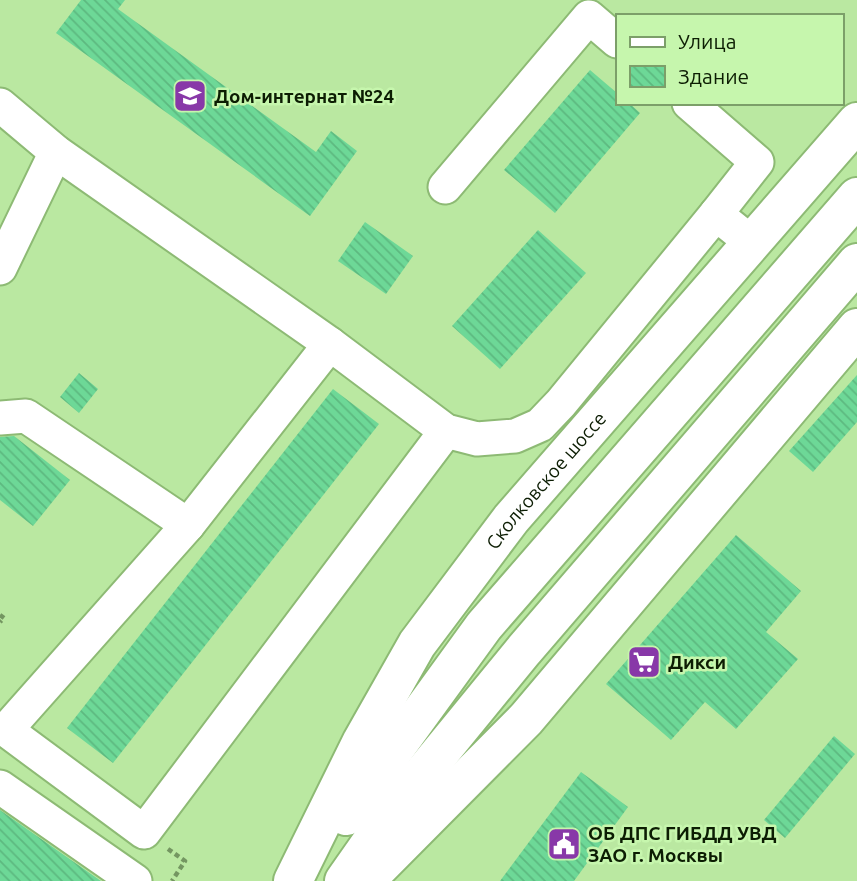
<svg xmlns="http://www.w3.org/2000/svg" width="857" height="881" viewBox="0 0 857 881" font-family="Ubuntu,sans-serif">
  <style>
    .building { fill: url(#building-back-hatch) }
    .lines { fill: none; stroke-linecap: round; stroke-linejoin: round }
    .minor-casing { stroke: #8dba74; stroke-width: 37 }
    .major-casing { stroke: #8dba74; stroke-width: 42 }
    .path { stroke: #749661; stroke-width: 4.5; stroke-dasharray: 5 3.5; stroke-linecap: butt }
    .minor { stroke: #fff; stroke-width: 33 }
    .major { stroke: #fff; stroke-width: 38 }
    .labels { text-anchor: middle; dominant-baseline: central; stroke-width: 5; stroke-linejoin: round; paint-order: stroke }
    .poi-label { font-size: 19px; font-weight: bold; fill: #0c1d03; stroke: #c6f6ad; text-anchor: start }
    .street-label { font-size: 19px; fill: #0c1d03; stroke: #c6f6ad }
  </style>
  <defs>
    <pattern id="building-back-hatch" width="6" height="6" patternUnits="userSpaceOnUse" patternTransform="scale(1.75)"><rect width="6" height="6" fill="#6dd897"/><path d="M-1 5l2 2M0 0l6 6M5-1l2 2" fill="none" stroke="#5db980"/></pattern>
  </defs>
  <rect width="100%" height="100%" fill="#bae8a1"/>
  <g class="building">
    <polygon points="81,0 125,0 118,9 316,152 331,131 357,151 310,216 56,33"/>
    <polygon points="590,70 617,93 617,103 629,103 640,113 555,213 504,170"/>
    <polygon points="365,222 413,256 386,294 338,261"/>
    <polygon points="538,230 586,273 500,369 452,326"/>
    <polygon points="79,373 98,389 79,413 60,397"/>
    <polygon points="857,375 857,422 813,472 789,451"/>
    <polygon points="333,389 379,424 113,763 67,728"/>
    <polygon points="14,436 70,480 33,526 0,500 0,437"/>
    <polygon points="736,535 801,591 766,632 798,659 736,729 705,702 671,740 606,684"/>
    <polygon points="834,736 855,754 785,838 764,820"/>
    <polygon points="581,772 628,807 574,881 500,881"/>
    <polygon points="0,810 101,881 0,881"/>
  </g>
  <g class="lines">
    <defs>
      <g id="minor">
        <polyline points="689,103 757,162 716,214"/>
        <polyline points="0,105 56,152 330,344 446,431 477,439 515,436 540,425 561,403 716,214 752,243"/>
        <polyline points="445,187 589,17 617,41"/>
        <polyline points="0,268 56,152"/>
        <polyline points="330,344 188,525 6,730 144,832 446,431"/>
        <polyline points="0,418 26,416 188,525"/>
        <polyline points="0,787 135,881"/>
      </g>
      <g id="major">
        <polyline points="346,816 484,626 857,197"/>
        <polyline points="373,873 526,719 857,328"/>
        <path id="s1" d="M 293,881 L 362,741 L 417,644 L 511,519 L 857,122"/>
        <polyline points="344,881 398,804 524,650 857,263"/>
      </g>
    </defs>
    <use href="#minor" class="minor-casing"/>
    <use href="#major" class="major-casing"/>
    <g class="path">
      <polyline points="0,615 4,618 0,622"/>
      <polyline points="168,849 185,861 172,881"/>
    </g>
    <use href="#minor" class="minor"/>
    <use href="#major" class="major"/>
  </g>
  <defs>
    <symbol id="school-square" viewBox="-11 -11 22 22"><rect x="-9" y="-9" width="18" height="18" rx="4" fill="#8838a8" stroke="#c6f6ad"/><path d="M0-5L7-2L0 1L-7-2ZM-4 1L0 2.5L4 1V4Q0 6-4 4Z" fill="#fff"/></symbol>
    <symbol id="supermarket-square" viewBox="-11 -11 22 22"><rect x="-9" y="-9" width="18" height="18" rx="4" fill="#8838a8" stroke="#c6f6ad"/><path d="M-6-5.5h2.5l.6 2H6L4.5 2H-2.5L-4.4-4H-6ZM-1.5 3.2a1.3 1.3 0 1 0 .1 0ZM3 3.2a1.3 1.3 0 1 0 .1 0Z" fill="#fff"/></symbol>
    <symbol id="civic-square" viewBox="-11 -11 22 22"><rect x="-9" y="-9" width="18" height="18" rx="4" fill="#8838a8" stroke="#c6f6ad"/><path d="M-.6-6.5H3V-4.5H.6V-3L4-1V1h2V6H-6V1h2V-1L-.6-3ZM-1.2 2.5V6h2.4V2.5Z" fill="#fff"/></symbol>
  </defs>
  <g fill-rule="evenodd">
    <use href="#school-square" x="171" y="77" width="38" height="38"/>
    <use href="#supermarket-square" x="625" y="643" width="38" height="38"/>
    <use href="#civic-square" x="545" y="825" width="38" height="38"/>
  </g>
  <g class="labels">
    <g class="poi-label">
      <text x="214" y="96">Дом-интернат №24</text>
      <text x="668" y="662">Дикси</text>
      <text x="588" y="833">ОБ ДПС ГИБДД УВД<tspan x="588" dy="22">ЗАО г. Москвы</tspan></text>
    </g>
    <g class="street-label">
      <text stroke="none"><textPath href="#s1" startOffset="476">Сколковское шоссе</textPath></text>
    </g>
  </g>
  <rect x="616" y="14" width="228" height="91" fill="#c6f6ad" stroke="#7c9f69" stroke-width="2"/>
  <rect x="630" y="37" width="35" height="10" fill="#ffffff" stroke="#7c9f69" stroke-width="2"/>
  <text x="678" y="49" font-size="21" fill="#0c1d03">Улица</text>
  <rect x="630" y="66" width="35" height="21" fill="url(#building-back-hatch)" stroke="#7c9f69" stroke-width="2"/>
  <text x="678" y="84" font-size="21" fill="#0c1d03">Здание</text>
</svg>
